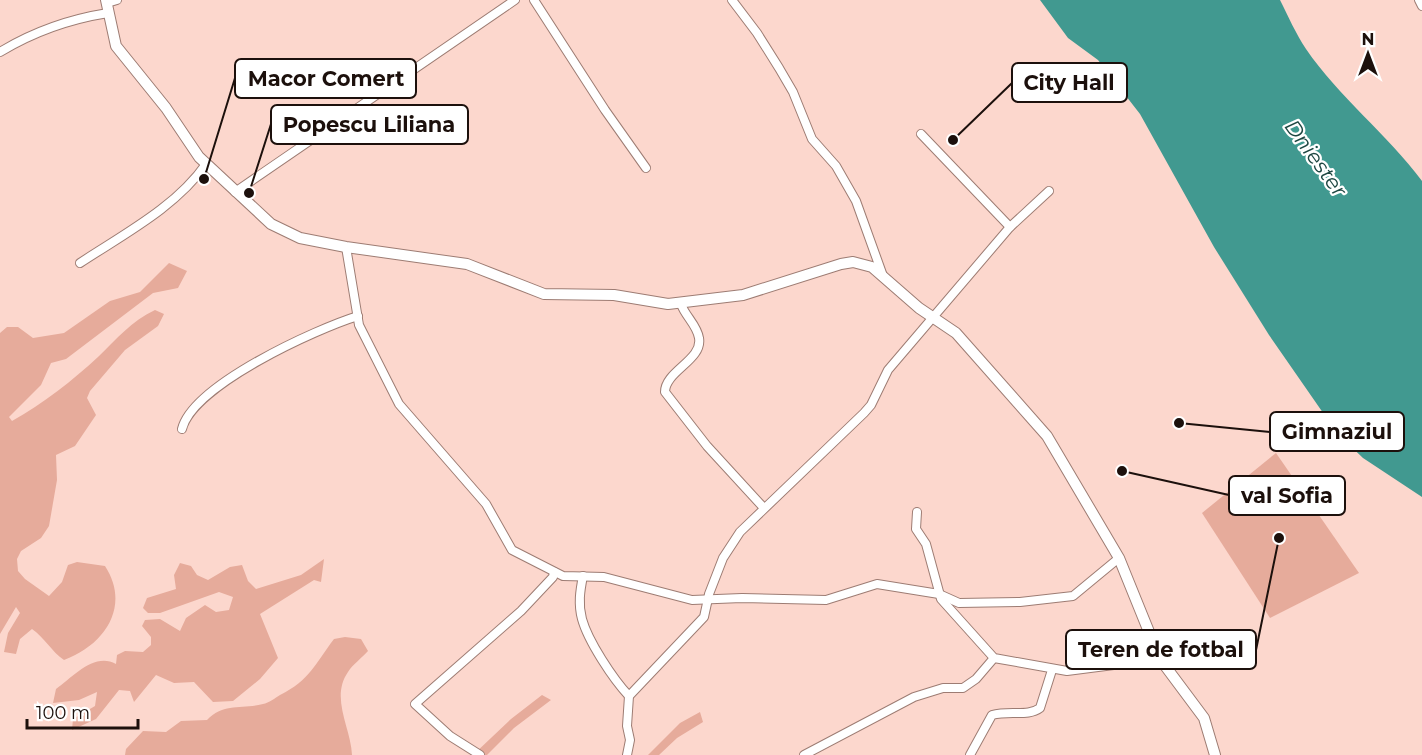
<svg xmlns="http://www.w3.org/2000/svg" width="1422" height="755" viewBox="0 0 1422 755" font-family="Montserrat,sans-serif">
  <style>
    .green { fill: #e6ab9b }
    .water { fill: #419990 }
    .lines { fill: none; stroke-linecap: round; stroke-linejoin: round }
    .minor-casing { stroke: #9d7c73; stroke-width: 10 }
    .major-casing { stroke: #9d7c73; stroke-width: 12 }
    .minor { stroke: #fff; stroke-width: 8 }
    .major { stroke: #fff; stroke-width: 10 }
    .labels { text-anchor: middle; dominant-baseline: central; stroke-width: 4.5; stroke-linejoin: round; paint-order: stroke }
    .water-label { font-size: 21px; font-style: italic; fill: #1e4742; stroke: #fff }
    .leader { fill: none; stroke: #1c100c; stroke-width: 2 }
    .callout-dot { fill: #1c100c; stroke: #fff; stroke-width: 2 }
    .callout { fill: #fff; stroke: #1c100c; stroke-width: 2 }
    .callout-label { font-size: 21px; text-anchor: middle; font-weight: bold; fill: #1c100c }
  </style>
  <rect width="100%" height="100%" fill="#fcd7cd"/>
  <g class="green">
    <path d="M 169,263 L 187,271 L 178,288 L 153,293 L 66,359 L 51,363 L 41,385 L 9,417 L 12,421 C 43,404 73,380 98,357 C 117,339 131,321 155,310 L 164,314 L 158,326 L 125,350 L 90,391 L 87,398 L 96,415 L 75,446 L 56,455 L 57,480 L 49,526 L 41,538 L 21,551 L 17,559 L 18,571 L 25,579 L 49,596 L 62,582 L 68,565 L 77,562 L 105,566 C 131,606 105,645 64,660 C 51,651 45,638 32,629 L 20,639 L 16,654 L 4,652 L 8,633 L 20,613 L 16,607 L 0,634 L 0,333 L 7,327 L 18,327 L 33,338 L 64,333 L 110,301 L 140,292 Z"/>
    <polygon points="1276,453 1359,573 1270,618 1202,513"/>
    <path d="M 324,559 L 321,582 L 314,580 L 260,614 L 278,658 L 260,679 L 233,701 L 213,702 L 194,682 L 174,683 L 156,675 L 134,702 L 130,691 L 119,690 L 96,719 L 72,730 L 73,719 L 95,706 L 97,692 L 79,700 L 53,703 L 56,689 C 73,677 94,652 116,664 L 117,655 L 125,651 L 143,652 L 151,645 L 151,637 L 142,626 L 145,620 L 160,619 L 180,631 L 186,618 L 205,605 L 216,612 L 229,610 L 233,597 L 219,592 L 160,613 L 148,613 L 143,608 L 147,598 L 176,589 L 174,575 L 180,563 L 191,566 L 197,575 L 208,580 L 230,567 L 242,565 L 248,581 L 256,589 L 301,575 Z"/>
    <path d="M 345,637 L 361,639 L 368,651 C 362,658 353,664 348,672 C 330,698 351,728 352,755 L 125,755 L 126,749 L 143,731 L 166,732 L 181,721 L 207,720 C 224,702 241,710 263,704 C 269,703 275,698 280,695 C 310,680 315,664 334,639 Z"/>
    <polygon points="542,695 551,700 514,728 487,755 473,755 511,719"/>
    <polygon points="700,712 703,722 677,738 659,755 648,755 680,723"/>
  </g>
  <path class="water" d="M 1040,0 L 1280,0 C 1288,16 1296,34 1306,49 C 1339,97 1387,134 1422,181 L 1422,497 L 1363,458 L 1337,433 L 1269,335 L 1214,247 L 1140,114 L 1098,60 L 1068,38 Z"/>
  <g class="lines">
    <defs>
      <g id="minor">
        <polyline points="534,0 605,110 646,168"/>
        <polyline points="732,0 757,33 779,68 793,92 812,139 836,166 856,201 883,276"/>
        <polyline points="1419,0 1422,6"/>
        <polyline points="107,3 117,0"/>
        <path d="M 0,52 C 33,32 70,19 108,13"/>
        <polyline points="921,134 1010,227"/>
        <polyline points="235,192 515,0"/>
        <polyline points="346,247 359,325 399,404 486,504 512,550 563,576 604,577 692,600 742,598 826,600 877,584 939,594 959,603 1020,602 1073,596 1119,558"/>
        <path d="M 80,263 C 124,234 176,207 206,164"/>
        <path d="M 681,304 C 685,316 697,325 699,338 C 703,360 665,371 665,392 L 707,446 L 763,507"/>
        <path d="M 182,429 C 193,385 316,329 358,316"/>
        <polyline points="917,512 916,529 926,544 941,599 994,658 1067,671 1160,659"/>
        <path d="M 583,576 C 580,591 578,604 582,619 C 588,641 613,679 629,696"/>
        <polyline points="480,755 450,736 415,704 521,611 553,577 554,572"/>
        <polyline points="627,755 630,740 627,726 629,696 704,617 709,594 723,558 740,532 864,413 871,405 888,370 1010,227 1049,191"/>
        <polyline points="804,755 914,697 943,688 963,688 976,679 994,658"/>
        <path d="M 970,755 L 992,715 C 1010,710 1028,717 1040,708 L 1052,670"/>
      </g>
      <polyline id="major" points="106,0 116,46 166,108 199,157 271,224 300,238 346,247 467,264 544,294 614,295 668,304 743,295 841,264 853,262 872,267 919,308 956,333 1047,436 1119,558 1160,659 1204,718 1215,755"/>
    </defs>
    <use href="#minor" class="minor-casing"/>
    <use href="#major" class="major-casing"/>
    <use href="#minor" class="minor"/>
    <use href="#major" class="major"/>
  </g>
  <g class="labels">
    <g class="water-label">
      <text transform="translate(1316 158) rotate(54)">Dniester</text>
    </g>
  </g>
  <path class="leader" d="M204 179L235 78M953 140L1012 83M249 193L271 124M1179 423L1270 432M1122 471L1229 495M1279 538L1256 650"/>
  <g class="callout-dot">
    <circle cx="204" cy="179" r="6"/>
    <circle cx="953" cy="140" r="6"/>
    <circle cx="249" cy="193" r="6"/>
    <circle cx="1179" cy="423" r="6"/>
    <circle cx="1122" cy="471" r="6"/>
    <circle cx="1279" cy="538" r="6"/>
  </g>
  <g class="callout">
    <rect x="235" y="59" width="181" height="39" rx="6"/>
    <rect x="1012" y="63" width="115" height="39" rx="6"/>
    <rect x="271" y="105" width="197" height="39" rx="6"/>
    <rect x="1270" y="412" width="134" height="39" rx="6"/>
    <rect x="1229" y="476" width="116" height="39" rx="6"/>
    <rect x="1066" y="630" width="190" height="39" rx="6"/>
  </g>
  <g class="callout-label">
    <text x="326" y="86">Macor Comert</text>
    <text x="1069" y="90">City Hall</text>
    <text x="369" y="132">Popescu Liliana</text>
    <text x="1337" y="439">Gimnaziul</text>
    <text x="1287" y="503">val Sofia</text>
    <text x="1161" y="657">Teren de fotbal</text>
  </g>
  <g transform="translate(1368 54)" stroke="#ffffff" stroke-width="4.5" paint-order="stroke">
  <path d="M0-4.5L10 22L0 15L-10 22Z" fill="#1c100c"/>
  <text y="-9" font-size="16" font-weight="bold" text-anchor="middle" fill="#1c100c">N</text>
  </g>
  <path d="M27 719v9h111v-9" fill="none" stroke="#1c100c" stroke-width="3"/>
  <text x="36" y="719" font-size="18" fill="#1c100c" stroke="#ffffff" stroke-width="4.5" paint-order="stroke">100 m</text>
</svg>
